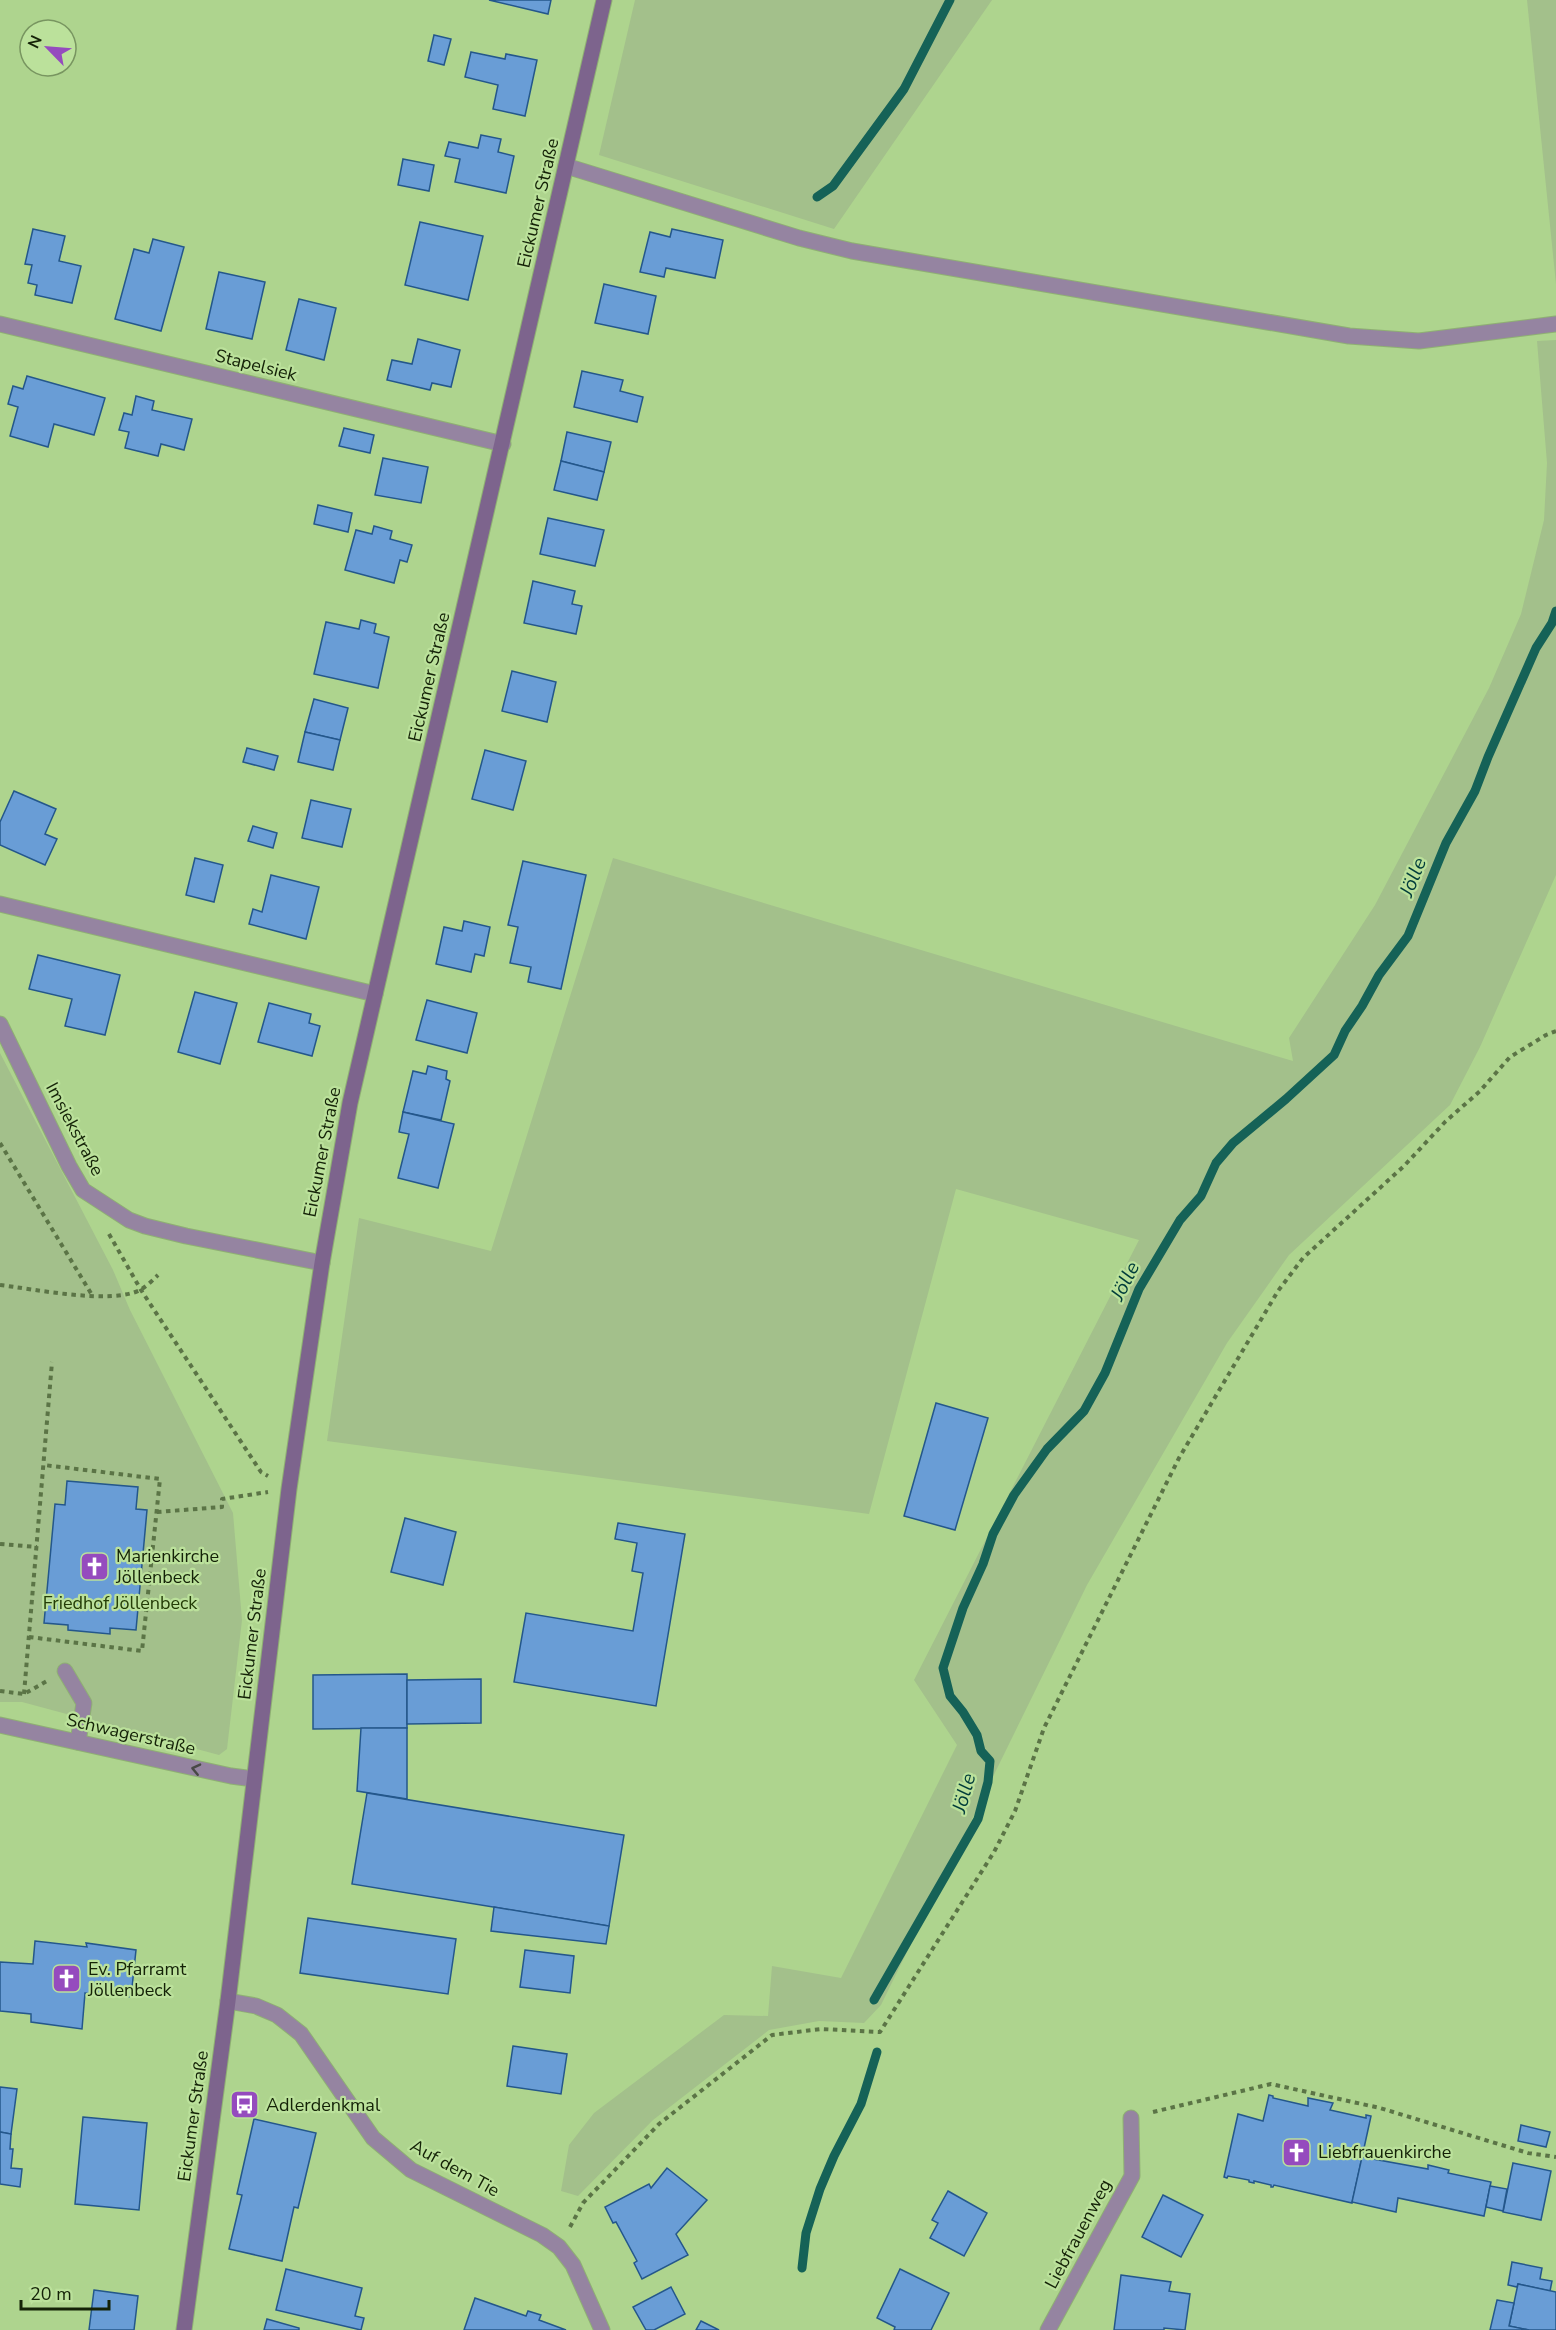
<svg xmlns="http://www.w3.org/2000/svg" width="1556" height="2330" viewBox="0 0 1556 2330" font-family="'Nunito Sans',sans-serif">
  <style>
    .green { fill: #a3c08b }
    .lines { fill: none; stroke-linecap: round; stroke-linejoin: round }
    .stream { stroke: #156257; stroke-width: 9 }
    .building { fill: #699dd6; stroke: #24578b; stroke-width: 1.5 }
    .lane-casing { stroke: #8fb073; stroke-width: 17 }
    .street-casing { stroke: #8fb073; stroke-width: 17 }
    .secondary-casing { stroke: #8fb073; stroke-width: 17 }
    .path { stroke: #5b7446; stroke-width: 4; stroke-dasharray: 4.5 4.5; stroke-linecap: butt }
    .lane { stroke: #9584a1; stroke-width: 15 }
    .street { stroke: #9584a1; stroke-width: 15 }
    .secondary { stroke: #7d648d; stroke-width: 15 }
    .oneway { stroke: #484945 }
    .labels { text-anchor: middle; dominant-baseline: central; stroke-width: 4.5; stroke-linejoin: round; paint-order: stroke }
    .street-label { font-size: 18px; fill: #142207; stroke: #bbe19b }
    .poi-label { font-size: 18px; fill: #142207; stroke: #bbe19b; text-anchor: start }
    .park-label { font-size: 18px; fill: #243d07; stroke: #bbe19b }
    .water-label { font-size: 20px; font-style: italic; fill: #003c3a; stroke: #bbe19b }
  </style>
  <rect width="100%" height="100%" fill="#aed48e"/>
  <g class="green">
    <polygon points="635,0 992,0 834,229 599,155"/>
    <polygon points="1527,0 1556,0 1556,284"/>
    <polygon points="1556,340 1556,875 1480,1047 1450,1105 1289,1255 1227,1343 1087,1585 881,2005 864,2023 819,2021 769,2030 653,2120 578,2196 561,2191 569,2145 594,2113 724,2015 768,2016 772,1966 841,1978 957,1745 914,1680 1139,1240 956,1189 869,1514 327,1441 359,1218 491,1251 613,858 1293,1061 1289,1038 1375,905 1489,688 1521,614 1544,520 1547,463 1537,341"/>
    <polygon points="0,1053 113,1270 130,1310 233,1513 242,1620 227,1749 219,1755 22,1702 0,1702"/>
  </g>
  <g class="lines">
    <g class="stream">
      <polyline points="817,197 833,186 904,89 950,0"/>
      <polyline points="874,2000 978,1819 988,1782 990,1761 981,1751 977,1735 963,1712 950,1696 943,1668 963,1608 983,1564 993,1534 1014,1495 1047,1449 1084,1411 1105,1373 1139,1289 1180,1220 1201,1196 1216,1163 1233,1143 1286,1099 1334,1055 1345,1031 1362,1006 1379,975 1408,936 1446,843 1475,791 1488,757 1536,648 1552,623 1556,611"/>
      <polyline points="802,2268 806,2233 820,2189 834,2156 861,2104 877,2052"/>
    </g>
  </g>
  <g class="building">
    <polygon points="489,0 551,0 548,14"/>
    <polygon points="434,35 451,39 444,65 428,61"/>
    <polygon points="471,52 505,59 506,54 537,60 525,116 493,109 498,85 465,77"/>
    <polygon points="481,135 501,139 498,152 514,156 506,193 455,182 460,159 445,156 449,142 478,148"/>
    <polygon points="403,159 434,165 429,191 398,185"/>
    <polygon points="420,222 483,236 468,300 405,285"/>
    <polygon points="33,229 65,236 59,261 81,266 72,303 35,295 37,285 28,283 32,265 25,264"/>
    <polygon points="672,229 723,240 715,278 666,268 664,277 640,272 650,232 670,237"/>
    <polygon points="153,239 184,247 161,331 115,319 134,249 149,253"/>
    <polygon points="219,272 265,282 252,339 206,329"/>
    <polygon points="604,284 656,296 648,334 595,323"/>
    <polygon points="299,299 336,308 324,360 286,350"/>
    <polygon points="418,339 460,350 451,387 432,383 430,390 387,380 392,360 412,364"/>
    <polygon points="582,371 623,380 620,391 643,397 637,422 574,407"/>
    <polygon points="27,376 105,398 94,435 54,424 48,447 10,436 18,407 8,404 13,386 23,389"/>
    <polygon points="136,396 154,401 152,410 192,419 184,450 161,444 158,456 125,448 129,432 119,430 124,413 132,415"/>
    <polygon points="344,428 374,435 370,453 339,446"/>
    <polygon points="567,432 611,442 604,472 561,461"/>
    <polygon points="383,458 428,467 421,503 375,495"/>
    <polygon points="561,461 604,472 597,500 554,490"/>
    <polygon points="318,505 352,513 348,532 314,524"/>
    <polygon points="548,518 604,530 595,566 540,554"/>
    <polygon points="374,526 392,531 390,539 412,545 407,562 400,560 394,583 345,570 356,530 372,534"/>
    <polygon points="533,581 575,591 572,604 582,606 576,634 524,623"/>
    <polygon points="361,620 376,624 374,633 389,637 378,688 314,674 326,622 359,629"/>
    <polygon points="512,671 556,682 547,722 502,711"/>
    <polygon points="314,699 348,708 340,740 305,732"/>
    <polygon points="305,732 340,740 333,770 298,762"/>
    <polygon points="247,748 278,756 274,770 243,762"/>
    <polygon points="485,750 526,761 513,810 472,799"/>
    <polygon points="14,791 56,809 45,834 57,839 45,865 0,845 0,822"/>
    <polygon points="311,800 351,809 342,847 302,838"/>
    <polygon points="253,826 277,833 273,848 248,841"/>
    <polygon points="195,858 223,865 214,902 186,895"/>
    <polygon points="523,861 586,875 561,989 528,982 531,967 510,963 518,927 508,925"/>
    <polygon points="271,875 319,887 306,939 249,924 253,909 262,912"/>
    <polygon points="464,921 490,927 484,956 475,954 471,972 436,964 444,927 462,931"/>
    <polygon points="38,955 120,975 105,1035 65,1026 72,999 29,989"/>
    <polygon points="195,992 237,1003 220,1064 178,1052"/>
    <polygon points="427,1000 477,1013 467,1053 416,1040"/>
    <polygon points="269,1003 311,1014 309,1023 320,1026 312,1056 258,1042"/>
    <polygon points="428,1066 447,1071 446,1079 450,1081 441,1120 403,1112 413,1071 426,1074"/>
    <polygon points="403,1112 454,1124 438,1188 398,1178 409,1134 399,1132"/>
    <polygon points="936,1403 988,1418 955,1530 904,1516"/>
    <polygon points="67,1481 138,1487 136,1509 147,1510 136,1630 110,1628 110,1634 68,1630 68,1625 44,1623 55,1504 65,1505"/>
    <polygon points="405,1518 456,1532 443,1585 391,1572"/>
    <polygon points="618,1523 685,1534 656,1706 514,1682 526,1613 633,1631 643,1573 632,1571 637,1543 615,1539"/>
    <polygon points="407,1674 407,1728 313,1729 313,1675"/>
    <polygon points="481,1679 481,1723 407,1724 407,1680"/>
    <polygon points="361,1728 407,1728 407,1799 357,1791"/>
    <polygon points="367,1793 624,1835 609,1926 352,1884"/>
    <polygon points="494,1907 609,1926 606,1944 491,1931"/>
    <polygon points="308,1918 456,1939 448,1994 300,1973"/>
    <polygon points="35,1941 87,1947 86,1943 136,1950 131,1997 85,1993 82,2029 31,2022 31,2014 0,2011 0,1962 33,1964"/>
    <polygon points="525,1950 574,1956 570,1993 520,1987"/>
    <polygon points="513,2046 567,2054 561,2094 507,2086"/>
    <polygon points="0,2087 17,2089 11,2134 0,2132"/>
    <polygon points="1269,2095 1273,2096 1273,2098 1308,2106 1308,2098 1333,2103 1330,2110 1366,2118 1366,2115 1371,2116 1352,2203 1274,2185 1273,2187 1271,2187 1271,2185 1254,2181 1254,2183 1249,2182 1249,2180 1228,2176 1227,2178 1224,2177 1238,2114 1263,2121"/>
    <polygon points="83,2117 147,2123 139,2210 75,2204"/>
    <polygon points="254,2119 316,2133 298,2208 294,2207 282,2261 229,2249 242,2195 237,2194"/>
    <polygon points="1521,2125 1550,2132 1546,2147 1518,2141"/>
    <polygon points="0,2132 11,2134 10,2149 13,2149 11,2168 22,2169 20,2187 0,2184"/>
    <polygon points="1362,2157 1428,2169 1428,2165 1449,2170 1448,2173 1491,2182 1484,2216 1398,2198 1396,2212 1352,2202"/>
    <polygon points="1513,2163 1551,2171 1541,2220 1503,2212"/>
    <polygon points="667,2168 707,2200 676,2234 688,2255 642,2279 634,2263 637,2261 616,2222 613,2223 605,2207 649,2184 651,2188"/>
    <polygon points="1490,2186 1507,2189 1503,2211 1486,2207"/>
    <polygon points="948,2191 987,2213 964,2256 930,2238 938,2223 932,2220"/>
    <polygon points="1163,2195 1203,2215 1181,2257 1142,2237"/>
    <polygon points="1512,2262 1542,2268 1540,2279 1552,2281 1550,2291 1518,2284 1517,2287 1508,2285"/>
    <polygon points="286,2269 362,2288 355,2316 364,2318 361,2330 276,2310"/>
    <polygon points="900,2269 949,2293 931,2330 894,2330 895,2327 877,2318"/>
    <polygon points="1121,2275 1171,2282 1169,2291 1190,2294 1185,2330 1164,2328 1164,2330 1114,2330"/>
    <polygon points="1518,2284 1556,2292 1556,2330 1529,2330 1509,2326"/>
    <polygon points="671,2287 685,2314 654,2330 646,2330 633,2307"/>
    <polygon points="94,2290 138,2296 134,2330 89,2330"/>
    <polygon points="475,2298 526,2316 528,2311 541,2315 539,2320 566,2330 464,2330"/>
    <polygon points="1497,2300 1514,2303 1509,2326 1529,2330 1490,2330"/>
    <polygon points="267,2319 299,2328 299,2330 264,2330"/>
    <polygon points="701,2321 719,2330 696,2330"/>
  </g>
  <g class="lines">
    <defs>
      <g id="lane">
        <polyline points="566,166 799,238 852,251 1349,336 1419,341 1556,324"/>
        <polyline points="65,1671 84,1703 78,1742"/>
      </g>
      <g id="street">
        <polyline points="0,324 503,444"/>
        <polyline points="0,904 375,994"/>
        <polyline points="0,1024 69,1166 83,1190 129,1220 145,1226 186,1236 322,1263"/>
        <polyline points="0,1725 231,1776 254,1779"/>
        <polyline points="228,2001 256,2006 277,2015 301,2034 373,2138 411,2170 542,2235 559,2247 573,2265 602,2330"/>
        <polyline points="1048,2330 1132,2176 1131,2118"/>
      </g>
      <polyline id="secondary" points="184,2330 228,2001 289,1489 322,1263 350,1103 604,0"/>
    </defs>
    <use href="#lane" class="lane-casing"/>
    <use href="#street" class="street-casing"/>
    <use href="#secondary" class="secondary-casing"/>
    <g class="path">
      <polyline points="0,1143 92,1295"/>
      <polyline points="109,1234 141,1290 261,1472 268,1476"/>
      <path d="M 0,1285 C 34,1289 111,1305 140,1290 C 147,1286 153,1280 158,1275"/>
      <polyline points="157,1512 222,1507 222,1499 268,1492"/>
      <polyline points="0,1544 37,1547"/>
      <polyline points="29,1637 142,1651 160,1479 44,1465"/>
      <polyline points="0,1691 24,1694 47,1681"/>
      <polyline points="24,1694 52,1362"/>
      <polyline points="1153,2112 1271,2084 1380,2108 1528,2153 1556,2157"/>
      <polyline points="570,2227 583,2203 659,2124 772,2035 821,2029 880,2032 994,1852 1015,1811 1044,1728 1179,1458 1278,1291 1303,1258 1404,1166 1445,1122 1480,1091 1510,1057 1546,1035 1556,1031"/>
    </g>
    <use href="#lane" class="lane"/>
    <use href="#street" class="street"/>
    <use href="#secondary" class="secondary"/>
  </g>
  <defs><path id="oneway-chevron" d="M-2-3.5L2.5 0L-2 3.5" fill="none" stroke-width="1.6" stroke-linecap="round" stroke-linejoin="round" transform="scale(1.5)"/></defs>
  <use class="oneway" href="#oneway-chevron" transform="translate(196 1769) rotate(-167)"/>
  <defs>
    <symbol id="church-square" viewBox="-11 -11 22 22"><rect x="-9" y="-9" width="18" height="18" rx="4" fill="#954bbe" stroke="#bbe19b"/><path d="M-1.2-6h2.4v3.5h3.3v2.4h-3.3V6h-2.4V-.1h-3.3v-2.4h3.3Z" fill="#fff"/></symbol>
    <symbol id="bus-square" viewBox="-11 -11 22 22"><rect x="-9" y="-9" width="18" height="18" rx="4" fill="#954bbe" stroke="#bbe19b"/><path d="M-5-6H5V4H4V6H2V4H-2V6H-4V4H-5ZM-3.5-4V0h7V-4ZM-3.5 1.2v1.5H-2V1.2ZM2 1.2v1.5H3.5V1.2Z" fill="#fff"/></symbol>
  </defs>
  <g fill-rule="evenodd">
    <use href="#church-square" x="78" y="1550" width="33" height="33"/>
    <use href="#church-square" x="50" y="1962" width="33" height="33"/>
    <use href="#bus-square" x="228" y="2088" width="33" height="33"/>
    <use href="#church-square" x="1280" y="2136" width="33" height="33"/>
  </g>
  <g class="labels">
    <g class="street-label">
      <text transform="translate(538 203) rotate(-77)">Eickumer Straße</text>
      <text transform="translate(256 365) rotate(14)">Stapelsiek</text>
      <text transform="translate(429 677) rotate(-77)">Eickumer Straße</text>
      <text transform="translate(75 1129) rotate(62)">Imsiekstraße</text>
      <text transform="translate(322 1152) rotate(-79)">Eickumer Straße</text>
      <text transform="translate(252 1634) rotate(-83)">Eickumer Straße</text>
      <text transform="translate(131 1734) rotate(13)">Schwagerstraße</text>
      <text transform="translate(193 2116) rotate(-82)">Eickumer Straße</text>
      <text transform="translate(455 2168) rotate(29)">Auf dem Tie</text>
      <text transform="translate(1078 2234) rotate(-62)">Liebfrauenweg</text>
    </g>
    <g class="poi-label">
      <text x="116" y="1556">Marienkirche<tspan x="116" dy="21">Jöllenbeck</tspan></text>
      <text x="88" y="1969">Ev. Pfarramt<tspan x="88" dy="21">Jöllenbeck</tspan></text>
      <text x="266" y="2105">Adlerdenkmal</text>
      <text x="1318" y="2152">Liebfrauenkirche</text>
    </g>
    <g class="park-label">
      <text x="120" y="1603">Friedhof Jöllenbeck</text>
    </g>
    <g class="water-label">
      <text transform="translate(1413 877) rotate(-68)">Jölle</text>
      <text transform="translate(1125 1281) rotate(-63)">Jölle</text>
      <text transform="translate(964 1793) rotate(-74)">Jölle</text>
    </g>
  </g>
  <g transform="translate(48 48) rotate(295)"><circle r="28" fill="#bbe19b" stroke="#789560" stroke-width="1.5"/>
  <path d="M0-4.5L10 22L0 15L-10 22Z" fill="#954bbe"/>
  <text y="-9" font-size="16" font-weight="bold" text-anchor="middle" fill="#142207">N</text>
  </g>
  <path d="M21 2300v9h88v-9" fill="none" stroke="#142207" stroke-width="3"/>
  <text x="30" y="2300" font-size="18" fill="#142207" stroke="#bbe19b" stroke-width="4.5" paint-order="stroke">20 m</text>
</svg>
